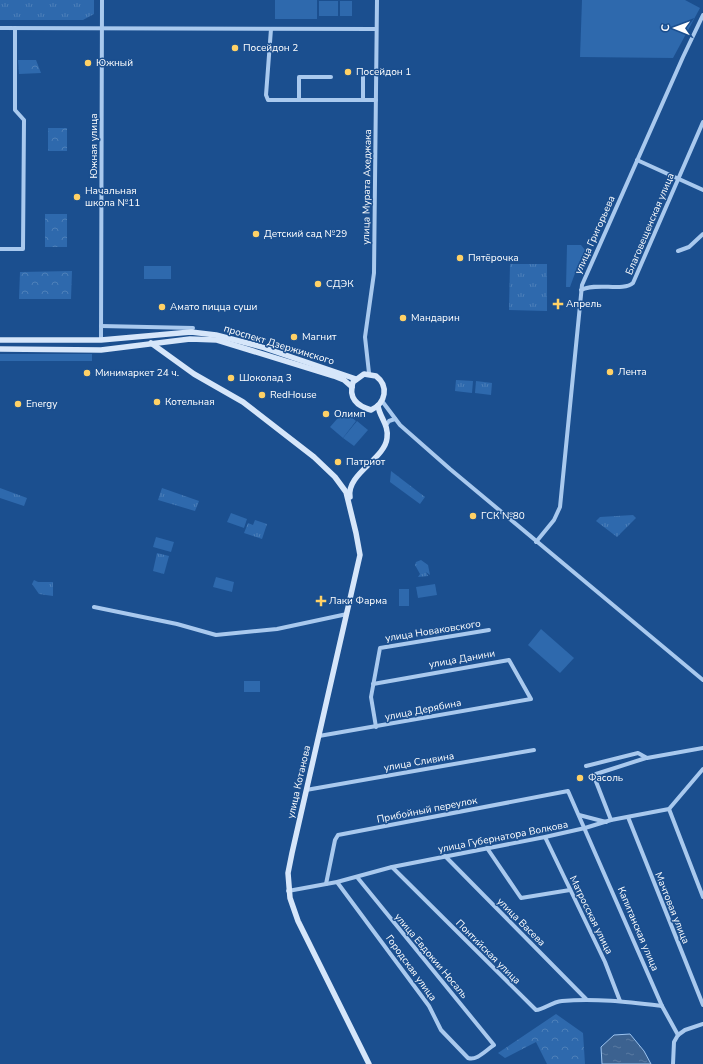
<svg xmlns="http://www.w3.org/2000/svg" width="703" height="1064" viewBox="0 0 703 1064" font-family="'Nunito Sans',sans-serif">
  <style>
    .grass { fill: #2e69ad }
    .forest { fill: url(#forest-crowns) }
    .park { fill: url(#park-tufts) }
    .water { fill: url(#water-ripples); stroke: #9cc4f0 }
    .lines { fill: none; stroke-linecap: round; stroke-linejoin: round }
    .street { stroke: #a9c9ee; stroke-width: 4 }
    .secondary { stroke: #d6e6fa; stroke-width: 5.5 }
    .poi-dot { fill: #ffd166; stroke: #1b4f8f; stroke-width: 1.5 }
    .labels { text-anchor: middle; dominant-baseline: central; stroke-width: 3; stroke-linejoin: round; paint-order: stroke }
    .poi-label { font-size: 10px; fill: #fff; stroke: #1b4f8f; text-anchor: start }
    .street-label { font-size: 10px; fill: #fff; stroke: #1b4f8f }
  </style>
  <defs>
    <pattern id="forest-crowns" width="20" height="18" patternUnits="userSpaceOnUse"><rect width="20" height="18" fill="#2e69ad"/><path d="M2 6a3 3 0 1 1 6 0M12 15a3 3 0 1 1 6 0" fill="none" stroke="#4d80b9"/></pattern>
    <pattern id="park-tufts" width="24" height="20" patternUnits="userSpaceOnUse"><rect width="24" height="20" fill="#2e69ad"/><path d="M3 7l-1-3M5 7V3M7 7l1-3M15 17l-1-3M17 17v-4M19 17l1-3" fill="none" stroke="#4d80b9"/></pattern>
    <pattern id="water-ripples" width="26" height="14" patternUnits="userSpaceOnUse"><rect width="26" height="14" fill="#3c6290"/><path d="M2 4q2-2 4 0t4 0M15 11q2-2 4 0t4 0" fill="none" stroke="#597aa1"/></pattern>
  </defs>
  <rect width="100%" height="100%" fill="#1b4f8f"/>
  <g class="grass">
    <rect x="275" y="0" width="42" height="19"/>
    <polygon points="582,0 685,0 700,8 673,58 580,57"/>
    <rect x="319" y="1" width="19" height="15"/>
    <rect x="340" y="1" width="12" height="15"/>
    <polygon points="567,245 581,245 585,250 578,265 570,287 566,287"/>
    <rect x="144" y="266" width="27" height="13"/>
    <rect x="0" y="354" width="92" height="7"/>
    <polygon points="344,411 356,421 343,438 330,427"/>
    <polygon points="357,421 368,430 354,446 343,438"/>
    <polygon points="231,513 247,519 244,528 227,522"/>
    <polygon points="156,537 174,542 171,552 153,547"/>
    <polygon points="216,577 234,582 232,592 213,587"/>
    <polygon points="435,584 437,595 418,598 416,587"/>
    <rect x="399" y="589" width="10" height="17"/>
    <polygon points="541,629 574,658 560,673 528,645"/>
    <rect x="244" y="681" width="16" height="11"/>
  </g>
  <g class="forest">
    <polygon points="18,60 36,60 41,73 19,74"/>
    <rect x="48" y="128" width="19" height="23"/>
    <rect x="45" y="214" width="22" height="33"/>
    <polygon points="72,271 71,299 19,299 20,272"/>
    <polygon points="556,1014 583,1033 585,1064 547,1064 536,1042 505,1058 498,1053"/>
  </g>
  <g class="park">
    <polygon points="0,0 94,0 94,14 83,20 0,20"/>
    <polygon points="510,264 547,264 547,311 509,310"/>
    <polygon points="456,380 473,381 472,393 455,391"/>
    <polygon points="476,381 492,383 491,395 475,393"/>
    <polygon points="391,471 425,497 420,504 390,482"/>
    <polygon points="0,488 27,498 24,506 0,498"/>
    <polygon points="162,488 199,501 195,511 158,500"/>
    <polygon points="633,515 636,518 617,537 596,521 600,517"/>
    <polygon points="255,520 267,524 262,539 244,533 248,523 253,525"/>
    <polygon points="157,553 169,556 164,574 153,571"/>
    <polygon points="421,560 428,565 430,575 426,572 428,576 418,577 420,574 415,565 416,562"/>
    <polygon points="34,580 38,582 53,582 53,596 39,594 32,584"/>
  </g>
  <polygon class="water" points="630,1034 644,1051 651,1064 602,1064 601,1047 614,1035"/>
  <g class="lines">
    <g class="street">
      <polyline points="0,28 376,29"/>
      <polyline points="271,29 266,95 268,100 376,100"/>
      <polyline points="299,100 299,77 331,77"/>
      <polyline points="363,100 363,77"/>
      <polyline points="637,160 703,190"/>
      <polyline points="0,249 23,249 24,120 15,110 15,28"/>
      <polyline points="678,251 689,247 703,234"/>
      <path d="M 581,290 C 596,282 623,292 633,283 L 703,122"/>
      <polyline points="101,326 193,328"/>
      <polyline points="101,340 102,0"/>
      <polyline points="369,373 365,337 374,273 377,0"/>
      <polyline points="382,401 400,425 450,469 703,680"/>
      <polyline points="387,424 389,421 395,419"/>
      <polyline points="536,542 554,520 560,507 582,285 683,57 703,15"/>
      <polyline points="94,607 177,624 216,635 277,629 347,614"/>
      <polyline points="376,727 371,697 380,648 489,630"/>
      <polyline points="319,736 531,699 509,660 373,684"/>
      <polyline points="586,766 638,753 647,758 703,748"/>
      <polyline points="306,790 534,750"/>
      <polyline points="669,809 703,897"/>
      <polyline points="579,815 606,822"/>
      <polyline points="628,817 703,1005"/>
      <polyline points="611,820 595,779 596,774 646,758"/>
      <polyline points="545,837 605,962 620,1001"/>
      <polyline points="487,848 521,898 570,890"/>
      <polyline points="445,856 586,999"/>
      <path d="M 392,867 L 536,1010 C 544,1010 551,1002 562,1001 C 595,998 628,1002 662,1006"/>
      <path d="M 337,882 L 429,1006 L 441,1030 L 468,1058 C 477,1061 486,1050 494,1045 L 357,877"/>
      <polyline points="326,884 335,840 338,835 568,791 662,1006 678,1035"/>
      <polyline points="288,891 337,882 392,867 545,837 585,828 611,820 669,809 703,769"/>
      <polyline points="678,1035 685,1030 703,1024"/>
      <polyline points="673,1064 674,1042 678,1035"/>
    </g>
    <g class="secondary">
      <polyline points="0,340 101,340 191,332 216,335 262,347 356,379"/>
      <polyline points="151,343 194,374 243,402 314,457 335,477 346,492 356,533 360,555 292,853 288,873 290,898 298,921 369,1064"/>
      <polyline points="0,349 101,350 190,339 217,340 334,376 344,380 352,387"/>
      <path d="M 364,374 L 376,376 C 389,386 386,403 371,410 C 357,406 348,398 353,382 Z"/>
      <path d="M 350,497 C 346,474 385,459 387,438 C 389,425 380,418 378,406"/>
    </g>
  </g>
  <g class="poi-dot">
    <circle cx="235" cy="48" r="4"/>
    <circle cx="88" cy="63" r="4"/>
    <circle cx="348" cy="72" r="4"/>
    <circle cx="77" cy="197" r="4"/>
    <circle cx="256" cy="234" r="4"/>
    <circle cx="460" cy="258" r="4"/>
    <circle cx="318" cy="284" r="4"/>
    <path d="M556 298h4v4h4v4h-4v4h-4v-4h-4v-4h4z"/>
    <circle cx="162" cy="307" r="4"/>
    <circle cx="403" cy="318" r="4"/>
    <circle cx="294" cy="337" r="4"/>
    <circle cx="610" cy="372" r="4"/>
    <circle cx="87" cy="373" r="4"/>
    <circle cx="231" cy="378" r="4"/>
    <circle cx="262" cy="395" r="4"/>
    <circle cx="157" cy="402" r="4"/>
    <circle cx="18" cy="404" r="4"/>
    <circle cx="326" cy="414" r="4"/>
    <circle cx="338" cy="462" r="4"/>
    <circle cx="473" cy="516" r="4"/>
    <path d="M319 595h4v4h4v4h-4v4h-4v-4h-4v-4h4z"/>
    <circle cx="580" cy="778" r="4"/>
  </g>
  <g class="labels">
    <g class="poi-label">
      <text x="243" y="48">Посейдон 2</text>
      <text x="96" y="63">Южный</text>
      <text x="356" y="72">Посейдон 1</text>
      <text x="85" y="191">Начальная<tspan x="85" dy="12">школа №11</tspan></text>
      <text x="264" y="234">Детский сад №29</text>
      <text x="468" y="258">Пятёрочка</text>
      <text x="326" y="284">СДЭК</text>
      <text x="566" y="304">Апрель</text>
      <text x="170" y="307">Амато пицца суши</text>
      <text x="411" y="318">Мандарин</text>
      <text x="302" y="337">Магнит</text>
      <text x="618" y="372">Лента</text>
      <text x="95" y="373">Минимаркет 24 ч.</text>
      <text x="239" y="378">Шоколад 3</text>
      <text x="270" y="395">RedHouse</text>
      <text x="165" y="402">Котельная</text>
      <text x="26" y="404">Energy</text>
      <text x="334" y="414">Олимп</text>
      <text x="346" y="462">Патриот</text>
      <text x="481" y="516">ГСК №80</text>
      <text x="329" y="601">Лаки Фарма</text>
      <text x="588" y="778">Фасоль</text>
    </g>
    <g class="street-label">
      <text transform="translate(94 146) rotate(-90)">Южная улица</text>
      <text transform="translate(367 187) rotate(-89)">улица Мурата Ахеджака</text>
      <text transform="translate(650 224) rotate(-67)">Благовещенская улица</text>
      <text transform="translate(595 235) rotate(-66)">улица Григорьева</text>
      <text transform="translate(279 345) rotate(17)">проспект Дзержинского</text>
      <text transform="translate(433 631) rotate(-9)">улица Новаковского</text>
      <text transform="translate(462 659) rotate(-10)">улица Данини</text>
      <text transform="translate(423 710) rotate(-11)">улица Дерябина</text>
      <text transform="translate(419 762) rotate(-10)">улица Сливина</text>
      <text transform="translate(299 782) rotate(-77)">улица Котанова</text>
      <text transform="translate(427 810) rotate(-11)">Прибойный переулок</text>
      <text transform="translate(503 837) rotate(-11)">улица Губернатора Волкова</text>
      <text transform="translate(672 908) rotate(68)">Мачтовая улица</text>
      <text transform="translate(591 915) rotate(64)">Матросская улица</text>
      <text transform="translate(521 922) rotate(45)">улица Васева</text>
      <text transform="translate(638 929) rotate(67)">Капитанская улица</text>
      <text transform="translate(488 952) rotate(45)">Понтийская улица</text>
      <text transform="translate(431 956) rotate(50)">улица Евдокии Носаль</text>
      <text transform="translate(411 968) rotate(54)">Городская улица</text>
    </g>
  </g>
  <g transform="translate(675 28) rotate(271)" stroke="#1b4f8f" stroke-width="3" paint-order="stroke">
  <path d="M0-3L7 15L0 10L-7 15Z" fill="#ffffff"/>
  <text y="-6" font-size="11" font-weight="bold" text-anchor="middle" fill="#ffffff">С</text>
  </g>
</svg>
